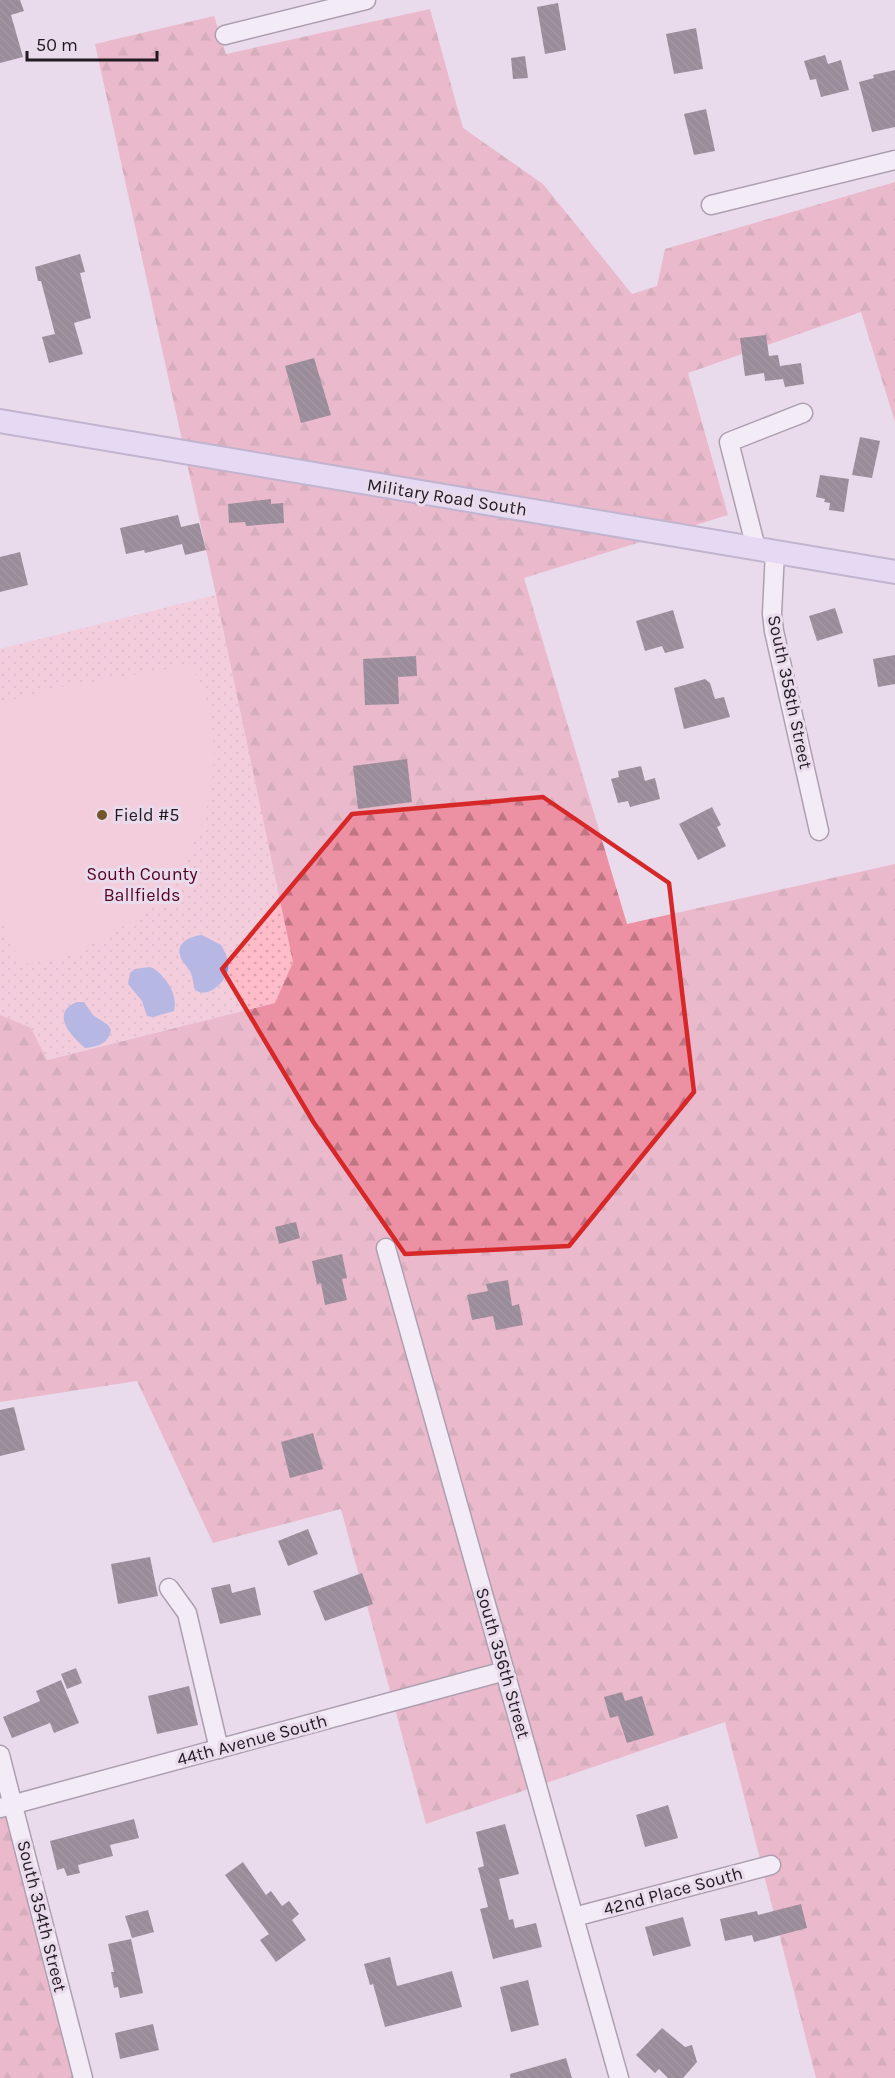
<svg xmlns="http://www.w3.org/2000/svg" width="895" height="2078" viewBox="0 0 895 2078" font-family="Karla,sans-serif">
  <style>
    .grass { fill: url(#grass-dots) }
    .forest { fill: url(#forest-firs) }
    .garden { fill: #febcc8 }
    .water { fill: #7b8cd7 }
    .building { fill: url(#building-back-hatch) }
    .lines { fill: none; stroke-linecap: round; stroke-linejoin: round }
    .minor-casing { stroke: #645867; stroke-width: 21 }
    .major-casing { stroke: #9085ac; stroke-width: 26 }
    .minor { stroke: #fff; stroke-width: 18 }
    .major { stroke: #e1d8fa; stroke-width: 22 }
    .marked { fill: none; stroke: #d62828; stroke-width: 4.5; stroke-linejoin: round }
    .poi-dot { fill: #725528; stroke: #e9dbec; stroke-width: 2 }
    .labels { text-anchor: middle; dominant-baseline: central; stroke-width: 6; stroke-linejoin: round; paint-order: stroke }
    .street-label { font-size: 18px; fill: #201b21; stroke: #e9dbec }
    .poi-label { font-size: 18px; fill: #201b21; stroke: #e9dbec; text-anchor: start }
    .park-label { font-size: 18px; fill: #550222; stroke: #e9dbec }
  </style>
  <defs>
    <pattern id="grass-dots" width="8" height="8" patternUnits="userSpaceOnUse" patternTransform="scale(1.5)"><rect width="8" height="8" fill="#febcc8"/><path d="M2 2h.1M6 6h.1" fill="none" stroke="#d9a1ac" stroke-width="1.8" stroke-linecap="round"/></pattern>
    <pattern id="forest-firs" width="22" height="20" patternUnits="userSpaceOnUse" patternTransform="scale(1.5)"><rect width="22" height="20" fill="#ec90a3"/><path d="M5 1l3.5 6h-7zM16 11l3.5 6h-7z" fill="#bf7584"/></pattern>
    <pattern id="building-back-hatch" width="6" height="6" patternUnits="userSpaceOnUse" patternTransform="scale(1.5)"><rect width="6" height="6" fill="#3c2d36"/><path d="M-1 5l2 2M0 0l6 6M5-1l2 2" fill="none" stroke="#4f424a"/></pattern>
  </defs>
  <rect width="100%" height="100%" fill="#e9dbec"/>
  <polygon class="grass" points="216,595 315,993 0,1071 0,649"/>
  <g class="forest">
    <polygon points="430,9 463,128 543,184 632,294 657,286 665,249 895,182 895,422 861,312 688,373 728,515 524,578 627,924 895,864 895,2078 816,2078 725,1722 426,1824 341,1509 213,1543 137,1381 0,1402 0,1015 31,1028 47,1060 275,1003 293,962 216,595 95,44 214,16 226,54"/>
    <polygon points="13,1805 83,2078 0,2078 0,1808"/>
  </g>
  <path class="garden" d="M 191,665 C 200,683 207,702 211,721 C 226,813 178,905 94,943 C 80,950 66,957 51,960 C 41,962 30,963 19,964 L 0,913 L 0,703 L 57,688 Z"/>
  <g class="water">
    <path d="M 202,935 L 221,945 C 225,952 230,961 228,969 C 225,983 208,999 195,990 C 193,984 193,977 190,971 C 187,966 181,961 180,955 C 176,942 192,936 202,935 Z"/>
    <path d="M 150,967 C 164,972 179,996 174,1011 L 153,1017 L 147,1016 L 142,1001 L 128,984 L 130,973 L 135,969 Z"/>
    <path d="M 77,1002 L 84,1002 L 93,1015 L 108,1025 L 111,1030 C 109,1043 97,1047 85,1048 C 70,1035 50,1013 77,1002 Z"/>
  </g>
  <g class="building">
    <polygon points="0,0 20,0 24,11 11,15 23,57 0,63"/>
    <polygon points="558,3 566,50 545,54 537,7"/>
    <polygon points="696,28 703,69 674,74 666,34"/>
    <polygon points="825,55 828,64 841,60 849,90 821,97 816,79 810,80 804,61"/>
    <polygon points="525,56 528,78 513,79 511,58"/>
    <polygon points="895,70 895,127 872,132 859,82 874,78 873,75"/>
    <polygon points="706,109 715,151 694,155 684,114"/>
    <polygon points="80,254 85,272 80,273 91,318 74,323 83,354 49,363 42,337 55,334 41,281 38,281 35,267"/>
    <polygon points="766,335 769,356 778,355 780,366 801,363 804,384 785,387 783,379 765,381 764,373 745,376 740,338"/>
    <polygon points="314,358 331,415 301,423 285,366"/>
    <polygon points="860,437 880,441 872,478 852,475"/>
    <polygon points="820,475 849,479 844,512 829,510 830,503 824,502 825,499 816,497"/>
    <polygon points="271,499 271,504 283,503 284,523 246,526 245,522 229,523 228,504"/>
    <polygon points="178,515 181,527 199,523 206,550 185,555 182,544 145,553 144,550 126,554 120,528"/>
    <polygon points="20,552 28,585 0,592 0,557"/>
    <polygon points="835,608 843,633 817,641 809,616"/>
    <polygon points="673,610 684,648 665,653 662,646 645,651 636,621"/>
    <polygon points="895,655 895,684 878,687 873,659"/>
    <polygon points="416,656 417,676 398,677 399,704 365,705 363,659"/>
    <polygon points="705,679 710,683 715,699 724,697 730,717 684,729 674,688"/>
    <polygon points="407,759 412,802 358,809 353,766"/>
    <polygon points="641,766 645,781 655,778 660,799 630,807 628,801 618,803 611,779 619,777 618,771"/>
    <polygon points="712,807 721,825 717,827 726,846 698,860 679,824"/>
    <polygon points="296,1222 300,1238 279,1244 275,1227"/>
    <polygon points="342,1254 347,1278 342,1279 347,1300 325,1305 321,1283 317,1284 312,1261"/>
    <polygon points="508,1280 512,1306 519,1304 523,1325 496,1330 493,1316 472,1320 467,1295 488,1291 486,1284"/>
    <polygon points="14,1407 25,1450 0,1456 0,1410"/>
    <polygon points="313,1433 323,1469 290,1478 281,1442"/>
    <polygon points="308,1529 318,1554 288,1566 278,1541"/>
    <polygon points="150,1557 158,1596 118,1604 111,1564"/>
    <polygon points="362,1573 373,1604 325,1621 313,1591"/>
    <polygon points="230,1584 232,1593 255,1587 261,1615 220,1624 211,1588"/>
    <polygon points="76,1668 82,1683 67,1689 61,1674"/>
    <polygon points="61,1680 79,1723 54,1733 50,1723 12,1738 3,1717 40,1701 36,1691"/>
    <polygon points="189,1686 198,1725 157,1734 148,1696"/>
    <polygon points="622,1692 625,1701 642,1696 654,1735 627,1743 618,1716 610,1718 604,1697"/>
    <polygon points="668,1805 678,1838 645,1847 636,1815"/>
    <polygon points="134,1819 139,1838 110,1845 113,1856 78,1865 80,1873 67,1876 64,1868 57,1870 50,1841"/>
    <polygon points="505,1824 519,1874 499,1879 509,1920 513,1919 515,1928 536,1923 542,1947 493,1959 480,1909 488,1907 478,1868 484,1866 476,1832"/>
    <polygon points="243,1862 266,1895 271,1891 282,1906 289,1901 299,1914 292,1920 306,1940 276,1962 260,1940 269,1934 225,1875"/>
    <polygon points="801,1904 807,1928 754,1942 752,1935 725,1941 720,1919 757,1911 758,1915"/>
    <polygon points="148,1910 154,1932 132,1938 125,1916"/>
    <polygon points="683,1917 691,1946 653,1956 645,1927"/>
    <polygon points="131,1939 143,1993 120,1998 118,1987 114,1988 111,1972 114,1972 108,1944"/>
    <polygon points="390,1957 397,1986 452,1971 462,2007 385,2027 373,1984 370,1985 364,1964"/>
    <polygon points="528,1980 539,2025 511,2032 500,1987"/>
    <polygon points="153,2024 159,2050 120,2059 115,2033"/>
    <polygon points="662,2028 685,2047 692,2045 697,2062 683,2078 668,2078 659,2069 655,2073 636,2055"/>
    <polygon points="566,2058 572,2078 510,2078 510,2074"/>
  </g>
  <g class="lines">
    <defs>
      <g id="minor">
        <polyline points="225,35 366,0"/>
        <polyline points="711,205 895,160"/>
        <polyline points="756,548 729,442 803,413"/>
        <polyline points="775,551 772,614 774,631 819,831"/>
        <polyline points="386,1248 619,2078"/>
        <polyline points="169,1588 187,1613 219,1749"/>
        <polyline points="0,1755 83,2078"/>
        <polyline points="0,1808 505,1671"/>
        <polyline points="574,1917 771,1865"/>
      </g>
      <polyline id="major" points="0,421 895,572"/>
    </defs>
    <use href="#minor" class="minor-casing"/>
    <use href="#major" class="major-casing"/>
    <use href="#minor" class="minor"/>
    <use href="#major" class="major"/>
  </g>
  <path d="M0 0H895V2078H0ZM 543,797 L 669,883 L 694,1092 L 569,1246 L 405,1254 L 314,1123 L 222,969 L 352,814 Z" fill="#e9dbec" fill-opacity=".55" fill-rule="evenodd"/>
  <path class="marked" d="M 543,797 L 669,883 L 694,1092 L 569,1246 L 405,1254 L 314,1123 L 222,969 L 352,814 Z"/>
  <circle class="poi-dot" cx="102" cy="815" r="6"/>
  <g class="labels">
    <g class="street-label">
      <text transform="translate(447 497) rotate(9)">Military Road South</text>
      <text transform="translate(790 692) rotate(78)">South 358th Street</text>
      <text transform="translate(503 1663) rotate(74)">South 356th Street</text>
      <text transform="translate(252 1740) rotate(-15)">44th Avenue South</text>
      <text transform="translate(673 1891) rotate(-15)">42nd Place South</text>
      <text transform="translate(42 1916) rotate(76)">South 354th Street</text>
    </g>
    <g class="poi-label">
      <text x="114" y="815">Field #5</text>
    </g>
    <g class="park-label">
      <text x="142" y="874">South County<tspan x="142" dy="21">Ballfields</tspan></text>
    </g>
  </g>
  <path d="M27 51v9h130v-9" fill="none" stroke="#201b21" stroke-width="3"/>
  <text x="36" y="51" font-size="18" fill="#201b21" stroke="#e9dbec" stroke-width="4.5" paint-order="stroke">50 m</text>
</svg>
